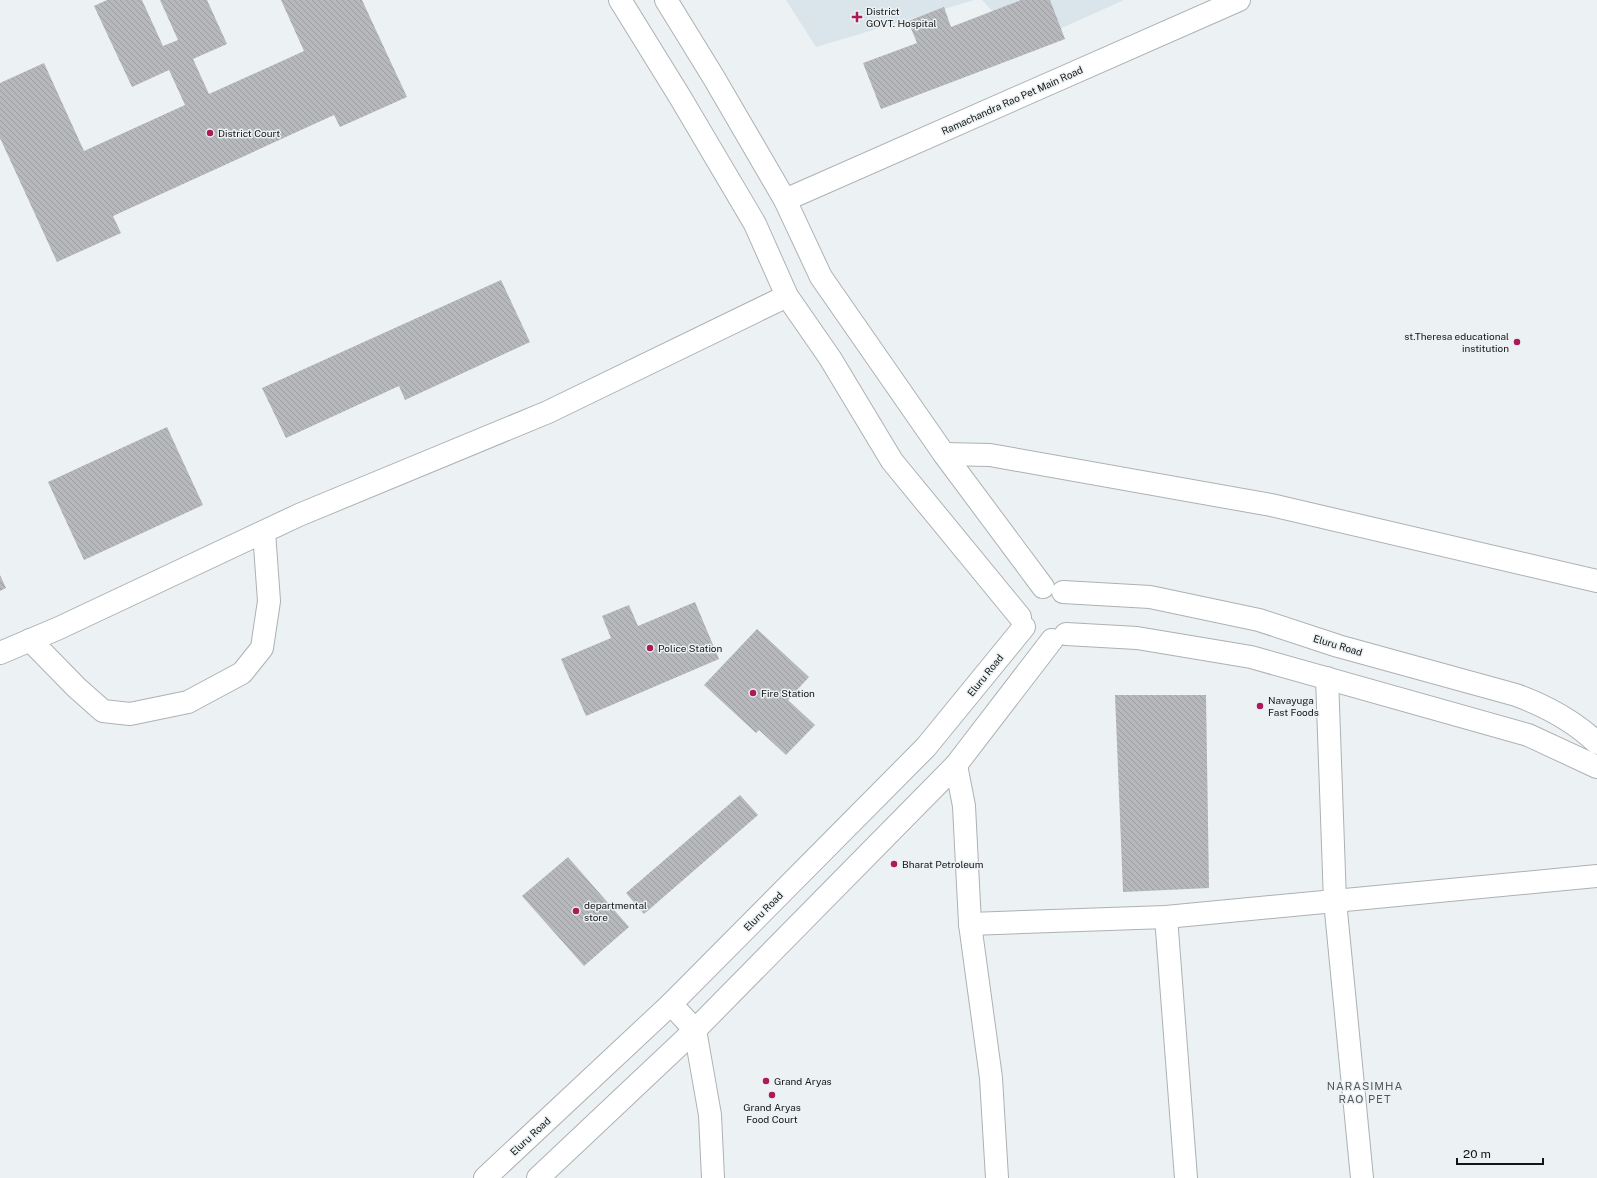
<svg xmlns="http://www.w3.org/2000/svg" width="1597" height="1178" viewBox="0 0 1597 1178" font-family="'Public Sans',sans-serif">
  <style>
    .built { fill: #d9e5eb }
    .building { fill: url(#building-back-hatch) }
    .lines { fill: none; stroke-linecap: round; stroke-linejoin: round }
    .minor-casing { stroke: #adb1b3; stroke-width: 24 }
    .major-casing { stroke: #adb1b3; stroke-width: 24 }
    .minor { stroke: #fff; stroke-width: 22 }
    .major { stroke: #fff; stroke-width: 22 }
    .poi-dot { fill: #aa1b58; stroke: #ecf1f3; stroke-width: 1.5 }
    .labels { text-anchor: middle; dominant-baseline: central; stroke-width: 3; stroke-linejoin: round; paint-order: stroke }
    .poi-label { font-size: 10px; fill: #141616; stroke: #ecf1f3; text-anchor: start }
    .street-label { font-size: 10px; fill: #141616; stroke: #ecf1f3 }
    .neighbourhood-label { font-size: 11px; letter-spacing: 1px; fill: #54585a; stroke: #ecf1f3 }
  </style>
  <defs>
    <pattern id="building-back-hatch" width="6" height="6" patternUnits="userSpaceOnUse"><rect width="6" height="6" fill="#b6b8bc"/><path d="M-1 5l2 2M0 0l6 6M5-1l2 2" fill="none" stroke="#9c9da1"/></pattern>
  </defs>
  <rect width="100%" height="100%" fill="#ecf1f3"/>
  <g class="built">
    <polygon points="786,0 974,0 816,47"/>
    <polygon points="982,0 1124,0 1024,45"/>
  </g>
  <g class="building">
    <polygon points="107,0 142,0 163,46 178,40 160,0 207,0 227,44 193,59 209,94 304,51 281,0 362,0 407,97 340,127 334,115 113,216 121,233 57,262 0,138 0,83 44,63 84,151 185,105 169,70 132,87 94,6"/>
    <polygon points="1021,0 1050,0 1065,39 881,109 863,63 917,43 908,21 944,7 951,27"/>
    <polygon points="501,280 530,342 405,400 399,386 286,438 262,388"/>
    <polygon points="167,427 203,505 84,560 48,482"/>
    <polygon points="0,575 6,588 0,591"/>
    <polygon points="695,602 719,659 586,716 561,659 611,638 602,616 629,605 638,626"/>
    <polygon points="757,629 809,677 788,700 815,725 786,755 759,730 756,733 704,685"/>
    <polygon points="1115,695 1206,695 1209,888 1123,892"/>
    <polygon points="740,795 758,815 644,914 626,893"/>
    <polygon points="568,857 629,927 584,966 522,896"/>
  </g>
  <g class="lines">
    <defs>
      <g id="minor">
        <polyline points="785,200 1239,0"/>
        <polyline points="944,454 990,455 1271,505 1597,581"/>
        <polyline points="30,640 77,688 103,711 130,714 188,702 242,673 262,648 269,601 264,532"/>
        <polyline points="0,653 59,628 299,515 548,412 787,296"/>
        <polyline points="1327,678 1335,901 1362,1178"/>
        <polyline points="956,765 964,806 970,924 991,1078 997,1178"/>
        <polyline points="1166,917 1186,1178"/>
        <polyline points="970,924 1166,917 1597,876"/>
        <polyline points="671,1004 695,1030 710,1115 713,1178"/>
      </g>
      <g id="major">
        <polyline points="620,0 680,97 755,224 787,296 830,358 892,461 1020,617"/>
        <polyline points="666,0 714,78 785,200 821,277 944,454 1043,587"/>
        <path d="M 1063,592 L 1150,597 L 1259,620 L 1338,646 L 1516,695 C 1546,706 1574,721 1597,743"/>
        <polyline points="1066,634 1137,638 1251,657 1528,735 1597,767"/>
        <polyline points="485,1178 671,1004 926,747 1024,627"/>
        <polyline points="538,1178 695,1030 956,765 1052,640"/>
      </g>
    </defs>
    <use href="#minor" class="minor-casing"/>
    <use href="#major" class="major-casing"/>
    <use href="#minor" class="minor"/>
    <use href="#major" class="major"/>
  </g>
  <g class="poi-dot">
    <path d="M855 11h4v4h4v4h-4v4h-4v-4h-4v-4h4z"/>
    <circle cx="210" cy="133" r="4"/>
    <circle cx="1517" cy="342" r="4"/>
    <circle cx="650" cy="648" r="4"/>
    <circle cx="753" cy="693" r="4"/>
    <circle cx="1260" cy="706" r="4"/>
    <circle cx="894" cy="864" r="4"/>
    <circle cx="576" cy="911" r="4"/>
    <circle cx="766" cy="1081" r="4"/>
    <circle cx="772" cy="1095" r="4"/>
  </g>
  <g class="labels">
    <g class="poi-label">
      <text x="866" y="11">District<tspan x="866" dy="12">GOVT. Hospital</tspan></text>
      <text x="218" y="133">District Court</text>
      <text x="1509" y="336" text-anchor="end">st.Theresa educational<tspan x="1509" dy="12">institution</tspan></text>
      <text x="658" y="648">Police Station</text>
      <text x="761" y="693">Fire Station</text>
      <text x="1268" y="700">Navayuga<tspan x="1268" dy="12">Fast Foods</tspan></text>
      <text x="902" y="864">Bharat Petroleum</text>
      <text x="584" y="905">departmental<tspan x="584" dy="12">store</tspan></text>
      <text x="774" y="1081">Grand Aryas</text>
      <text x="772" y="1107" text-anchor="middle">Grand Aryas<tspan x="772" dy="12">Food Court</tspan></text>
    </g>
    <g class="street-label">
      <text transform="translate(1012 100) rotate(-24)">Ramachandra Rao Pet Main Road</text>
      <text transform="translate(1338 645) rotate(17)">Eluru Road</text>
      <text transform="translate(985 675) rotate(-51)">Eluru Road</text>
      <text transform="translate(763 911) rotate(-45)">Eluru Road</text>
      <text transform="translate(530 1136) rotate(-43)">Eluru Road</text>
    </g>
    <g class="neighbourhood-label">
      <text x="1365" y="1086">NARASIMHA<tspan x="1365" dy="13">RAO PET</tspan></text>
    </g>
  </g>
  <path d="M1457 1158v6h86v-6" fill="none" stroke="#141616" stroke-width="2"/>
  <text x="1463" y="1158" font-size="12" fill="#141616" stroke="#ecf1f3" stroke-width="3" paint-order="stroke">20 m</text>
</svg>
